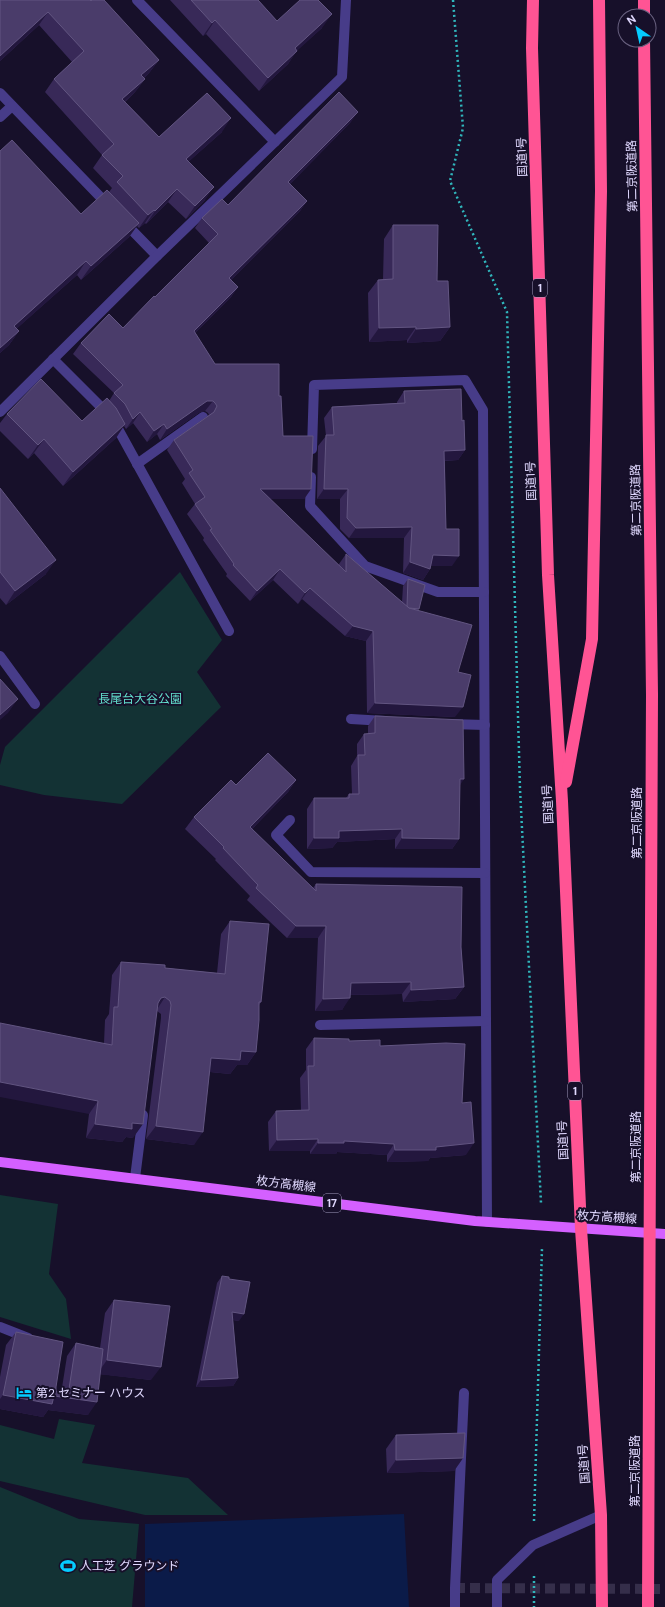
<svg xmlns="http://www.w3.org/2000/svg" width="665" height="1607" viewBox="0 0 665 1607" font-family="'DM Sans','Noto Sans JP',sans-serif">
  <style>
    .green { fill: #133234 }
    .water { fill: #0b1b49 }
    .lines { fill: none; stroke-linecap: round; stroke-linejoin: round }
    .minor-tunnel { stroke: #352e4a; stroke-width: 10; stroke-dasharray: 10 5; stroke-linecap: butt }
    .path { stroke: #30b6bc; stroke-width: 2.5; stroke-dasharray: 2 3; stroke-linecap: butt }
    .minor { stroke: #473c89; stroke-width: 10 }
    .major { stroke: #d460ff; stroke-width: 10 }
    .highway { stroke: #ff5494; stroke-width: 12 }
    .highway-bridge { stroke: #ff5494; stroke-width: 12 }
    .wall { fill: #382958 }
    .shaded-wall { fill: #23173e }
    .building { fill: #4a3c6a; stroke: #625581 }
    .labels { text-anchor: middle; dominant-baseline: central; stroke-width: 4; stroke-linejoin: round; paint-order: stroke }
    .shield { fill: #17102a; stroke: #a49dbf; stroke-width: 1 }
    .shield-label { font-size: 11px; font-weight: bold; fill: #e1d9ff }
    .street-label { font-size: 12px; fill: #e1d9ff; stroke: #17102a }
    .park-label { font-size: 12px; fill: #63e1cf; stroke: #17102a }
    .poi-label { font-size: 12px; fill: #e1d9ff; stroke: #17102a; text-anchor: start }
  </style>
  <rect width="100%" height="100%" fill="#17102a"/>
  <g class="green">
    <polygon points="180,572 222,640 197,672 221,707 122,804 44,795 0,785 0,765 5,747"/>
    <polygon points="0,1195 58,1204 49,1274 66,1299 71,1339 0,1317"/>
    <polygon points="59,1419 95,1425 82,1463 188,1478 228,1515 145,1515 0,1481 0,1425 54,1439"/>
    <polygon points="0,1487 79,1519 139,1524 132,1607 0,1607"/>
  </g>
  <polygon class="water" points="404,1514 409,1607 145,1607 145,1524"/>
  <g class="lines">
    <polyline class="minor-tunnel" points="455,1588 665,1589"/>
    <g class="path">
      <polyline points="453,0 463,128 450,181 507,312 520,789 541,1203"/>
      <polyline points="534,1521 542,1248"/>
      <polyline points="534,1576 534,1607"/>
    </g>
    <g class="minor">
      <polyline points="137,0 275,142"/>
      <polyline points="0,93 110,207"/>
      <polyline points="0,117 12,106"/>
      <polyline points="123,221 157,256"/>
      <polyline points="53,359 112,418 229,631"/>
      <polyline points="0,412 157,256 342,77 346,0"/>
      <polyline points="312,449 314,385 465,380 483,410 487,1222"/>
      <polyline points="137,464 203,417"/>
      <polyline points="311,477 310,506 365,566 438,592 484,592"/>
      <polyline points="0,656 35,704"/>
      <polyline points="351,719 385,721"/>
      <polyline points="450,724 485,725"/>
      <polyline points="290,820 276,835 311,872 485,873"/>
      <polyline points="320,1025 486,1021"/>
      <polyline points="135,1178 143,1115"/>
      <polyline points="0,1327 28,1338"/>
      <polyline points="455,1607 455,1588 464,1393"/>
      <polyline points="497,1607 497,1580 533,1545 601,1515"/>
    </g>
    <polyline class="major" points="0,1162 475,1221 665,1234"/>
    <g class="highway">
      <polyline points="533,0 532,48 548,575 562,801 581,1229 601,1515 602,1607"/>
      <polyline points="644,0 644,16"/>
      <polyline points="644,40 652,695"/>
      <polyline points="566,782 592,639 601,191 599,0"/>
    </g>
    <polyline class="highway-bridge" points="648,1607 652,695"/>
  </g>
  <g class="wall">
    <polygon points="0,0 90,0 159,60 149,73 144,78 145,79 135,92 125,102 159,137 222,132 188,162 205,200 186,219 168,202 146,224 145,223 139,228 137,226 129,237 81,280 77,275 16,329 19,331 9,345 0,353 0,151 81,214 109,192 112,188 93,168 102,155 45,92 54,79 72,62 39,25 0,61"/>
    <polygon points="170,0 258,0 277,21 322,28 297,50 288,64 259,91 206,34 203,36"/>
    <polygon points="351,122 290,184 307,201 300,211 231,280 238,287 231,297 195,333 215,364 279,396 283,436 311,489 304,499 270,499 339,566 339,564 346,554 402,602 403,586 408,579 419,609 418,610 458,672 455,717 367,713 366,641 345,636 302,599 298,604 273,580 250,601 226,576 227,574 203,540 204,538 187,514 195,504 182,483 185,479 167,450 174,440 209,415 208,413 205,411 200,412 160,440 157,434 147,442 133,423 126,429 124,426 116,438 63,486 34,453 28,459 0,431 0,423 7,414 82,421 109,401 114,393 73,354 81,343 123,328 209,243 195,228 202,218 228,205"/>
    <polygon points="393,225 437,281 450,327 440,341 407,343 407,340 369,342 368,293 378,280 383,279 384,239"/>
    <polygon points="404,391 462,421 465,450 458,460 445,461 446,529 452,566 431,566 430,569 423,580 403,573 404,538 349,538 340,529 340,499 317,499 318,446 326,436 324,418 332,407 397,403 397,402"/>
    <polygon points="0,488 46,574 6,605 0,598"/>
    <polygon points="375,716 460,786 459,839 452,849 395,849 395,839 337,842 332,848 307,849 307,809 314,798 346,798 349,794 352,794 351,766 357,756 357,744 364,734 368,734 368,726"/>
    <polygon points="296,780 288,792 252,829 313,888 316,884 461,947 464,987 455,999 403,1002 402,994 350,995 342,1010 315,1011 318,938 287,938 247,900 250,896 215,860 216,859 185,829 194,817 236,785"/>
    <polygon points="230,921 261,1002 259,1005 256,1052 247,1065 237,1065 230,1074 210,1072 194,1145 146,1139 161,1018 161,1014 157,1011 133,1138 126,1137 122,1142 86,1138 89,1114 104,1043 105,1020 109,1014 112,975 121,962 165,968 217,973 221,934"/>
    <polygon points="314,1038 380,1046 462,1103 466,1155 430,1158 428,1161 387,1162 387,1155 337,1152 336,1154 310,1154 310,1151 269,1151 268,1122 276,1111 301,1110 300,1078 306,1070 306,1049"/>
    <polygon points="222,1276 239,1321 233,1320 238,1378 233,1386 196,1387 217,1283"/>
    <polygon points="114,1300 151,1380 100,1374 88,1415 48,1410 43,1417 0,1409 0,1377 6,1345 16,1332 56,1387 56,1391 61,1394 67,1356 76,1343 100,1348 105,1313"/>
    <polygon points="396,1435 463,1458 454,1471 387,1473 386,1449"/>
  </g>
  <g class="shaded-wall">
    <polygon points="48,12 39,25 0,61 0,56"/>
    <polygon points="332,14 322,28 286,61 295,48"/>
    <polygon points="215,20 206,34 203,36 212,23"/>
    <polygon points="297,51 288,64 259,91 268,78"/>
    <polygon points="159,60 149,73 132,88 141,75"/>
    <polygon points="145,79 135,92 113,112 122,99"/>
    <polygon points="358,112 351,122 281,193 288,182"/>
    <polygon points="231,118 222,132 177,172 186,159"/>
    <polygon points="214,187 205,200 186,219 195,206"/>
    <polygon points="177,189 168,202 146,224 155,211"/>
    <polygon points="307,201 300,211 222,289 229,278"/>
    <polygon points="154,210 145,223 139,228 148,215"/>
    <polygon points="139,223 129,237 81,280 91,266"/>
    <polygon points="86,261 77,275 4,340 14,326"/>
    <polygon points="238,287 231,297 186,342 194,331"/>
    <polygon points="416,327 407,340 369,342 379,328"/>
    <polygon points="450,327 440,341 407,343 416,329"/>
    <polygon points="19,331 9,345 0,353 0,348"/>
    <polygon points="207,401 213,401 205,411 200,412 160,440 167,429"/>
    <polygon points="140,412 133,423 126,429 133,419"/>
    <polygon points="125,424 116,438 63,486 73,472"/>
    <polygon points="164,424 157,434 147,442 154,431"/>
    <polygon points="44,439 34,453 28,459 38,445"/>
    <polygon points="465,450 458,460 437,461 444,451"/>
    <polygon points="260,489 311,489 304,499 252,499"/>
    <polygon points="324,489 348,489 340,499 317,499"/>
    <polygon points="412,527 404,538 349,538 356,528"/>
    <polygon points="433,555 459,556 452,566 426,566"/>
    <polygon points="56,560 46,574 6,605 15,591"/>
    <polygon points="410,562 430,569 423,580 403,573"/>
    <polygon points="280,569 273,580 250,601 257,591"/>
    <polygon points="310,588 302,599 298,604 305,593"/>
    <polygon points="353,626 373,631 366,641 345,636"/>
    <polygon points="18,699 8,713 0,720 0,715"/>
    <polygon points="375,703 463,707 455,717 367,713"/>
    <polygon points="460,779 464,779 457,790"/>
    <polygon points="296,780 288,792 242,839 250,827"/>
    <polygon points="402,829 395,839 337,842 332,848 307,849 314,838 339,831"/>
    <polygon points="402,838 459,839 452,849 395,849"/>
    <polygon points="296,926 326,926 318,938 287,938"/>
    <polygon points="411,982 402,994 343,995 351,983"/>
    <polygon points="464,987 455,999 403,1002 411,990"/>
    <polygon points="165,997 156,1011 152,1011 161,998"/>
    <polygon points="350,998 342,1010 315,1011 323,999"/>
    <polygon points="241,1051 256,1052 247,1065 237,1065 230,1074 202,1071 211,1058"/>
    <polygon points="0,1082 98,1101 89,1114 0,1097"/>
    <polygon points="132,1123 143,1124 133,1138 126,1137 122,1142 86,1138 95,1124"/>
    <polygon points="156,1126 203,1132 194,1145 146,1139"/>
    <polygon points="318,1139 310,1151 269,1151 277,1140"/>
    <polygon points="344,1141 394,1144 387,1155 337,1152 336,1154 310,1154 318,1143"/>
    <polygon points="474,1143 466,1155 430,1158 428,1161 387,1162 395,1150"/>
    <polygon points="232,1312 244,1314 239,1321 227,1319"/>
    <polygon points="107,1360 161,1367 151,1380 97,1374"/>
    <polygon points="238,1378 233,1386 196,1387 201,1380"/>
    <polygon points="3,1395 54,1396 97,1402 88,1415 48,1410 43,1417 0,1409 0,1399"/>
    <polygon points="463,1458 454,1471 387,1473 396,1460"/>
  </g>
  <g class="building">
    <polygon points="0,0 90,0 91,1 92,0 104,0 159,60 141,75 145,79 122,99 159,137 207,93 231,118 186,159 214,187 195,206 177,189 155,211 154,210 148,215 117,182 123,176 102,155 114,144 54,79 84,51 48,12 0,56"/>
    <polygon points="191,0 258,0 277,21 300,0 318,0 332,14 295,48 297,51 268,78 215,20 212,23"/>
    <polygon points="339,92 358,112 288,182 307,201 229,278 238,287 194,331 215,364 279,364 279,396 281,396 283,436 313,436 311,489 260,489 346,572 346,554 409,608 472,625 458,672 471,675 463,707 375,703 373,631 353,626 310,588 305,593 280,569 257,591 233,565 234,564 210,530 212,529 195,504 205,497 189,473 193,470 174,440 214,412 217,406 215,403 213,401 207,401 167,429 164,424 154,431 140,412 133,419 125,404 114,393 123,385 81,343 109,314 123,328 154,296 155,297 218,234 202,218 222,199 228,205"/>
    <polygon points="12,140 81,214 107,190 139,223 91,266 86,261 14,326 19,331 0,348 0,151"/>
    <polygon points="393,225 438,225 437,281 448,281 450,327 416,329 416,327 379,328 378,280 393,279"/>
    <polygon points="41,379 82,421 107,398 116,408 125,424 73,472 44,439 38,445 7,414"/>
    <polygon points="461,389 462,421 464,420 465,450 444,451 446,529 459,529 459,556 433,555 430,569 410,562 412,527 356,528 347,518 348,489 324,489 326,435 334,435 332,407 405,403 404,391"/>
    <polygon points="0,488 56,560 15,591 0,572"/>
    <polygon points="408,579 425,585 419,609 409,608 407,606"/>
    <polygon points="0,679 18,699 0,715"/>
    <polygon points="375,716 463,720 464,779 460,779 459,839 402,838 402,829 339,831 339,838 314,838 314,798 349,798 349,794 359,794 358,755 365,755 364,734 375,733"/>
    <polygon points="268,753 296,780 250,827 316,891 316,884 462,887 461,947 464,987 411,990 411,982 351,983 350,998 323,999 326,926 296,926 256,888 258,885 223,848 224,847 194,817 231,780 236,785"/>
    <polygon points="230,921 269,924 261,1002 259,1002 259,1020 256,1052 241,1051 240,1060 211,1058 203,1132 156,1126 171,1005 170,1001 165,997 161,998 158,1003 143,1124 132,1123 132,1129 95,1124 98,1101 0,1082 0,1023 112,1045 114,1007 118,1007 121,962 165,965 165,968 225,974"/>
    <polygon points="314,1038 349,1039 349,1041 380,1040 380,1046 446,1043 465,1044 462,1103 471,1102 474,1143 436,1147 436,1150 395,1150 394,1144 344,1141 344,1143 318,1143 318,1139 277,1140 276,1111 309,1110 308,1066 314,1066"/>
    <polygon points="222,1276 229,1277 229,1279 250,1282 244,1314 232,1312 238,1378 201,1380"/>
    <polygon points="114,1300 170,1306 161,1367 107,1360"/>
    <polygon points="16,1332 63,1342 56,1387 56,1391 61,1394 65,1394 69,1389 76,1343 103,1349 97,1402 54,1396 52,1404 3,1395"/>
    <polygon points="465,1433 463,1458 396,1460 396,1435"/>
  </g>
  <defs>
    <symbol id="hotel-bare" viewBox="-9 -9 18 18"><path d="M-6-4.5h1.5V1H6V5H4.5V3h-9V5H-6ZM-4 0a1.8 1.8 0 1 1 3.6 0ZM.5 0V-2.5h3Q6-2.5 6 0Z" fill="#05ccff" stroke="#17102a" stroke-width="2.5" paint-order="stroke"/></symbol>
    <symbol id="stadium-bare" viewBox="-9 -9 18 18"><path d="M0-5a6.5 5 0 1 0 0 10a6.5 5 0 1 0 0-10ZM-3.5-1.8h7v3.6h-7Z" fill="#05ccff" stroke="#17102a" stroke-width="2.5" paint-order="stroke"/></symbol>
  </defs>
  <g fill-rule="evenodd">
    <use href="#hotel-bare" x="13" y="1382" width="22" height="22"/>
    <use href="#stadium-bare" x="57" y="1555" width="22" height="22"/>
  </g>
  <g class="labels">
    <g class="shield">
      <rect x="533" y="279" width="14" height="18" rx="3"/>
      <rect x="568" y="1082" width="14" height="18" rx="3"/>
      <rect x="323" y="1194" width="18" height="18" rx="3"/>
    </g>
    <g class="shield-label">
      <text x="540" y="288">1</text>
      <text x="575" y="1091">1</text>
      <text x="332" y="1203">17</text>
    </g>
    <g class="street-label">
      <text transform="translate(522 157) rotate(-92)">国道1号</text>
      <text transform="translate(632 176) rotate(-91)">第二京阪道路</text>
      <text transform="translate(531 481) rotate(-92)">国道1号</text>
      <text transform="translate(636 500) rotate(-91)">第二京阪道路</text>
      <text transform="translate(548 804) rotate(-93)">国道1号</text>
      <text transform="translate(637 823) rotate(-90)">第二京阪道路</text>
      <text transform="translate(563 1140) rotate(-93)">国道1号</text>
      <text transform="translate(636 1147) rotate(-90)">第二京阪道路</text>
      <text transform="translate(286 1184) rotate(7)">枚方高槻線</text>
      <text transform="translate(607 1217) rotate(4)">枚方高槻線</text>
      <text transform="translate(584 1464) rotate(-94)">国道1号</text>
      <text transform="translate(635 1471) rotate(-90)">第二京阪道路</text>
    </g>
    <g class="park-label">
      <text x="140" y="699">長尾台大谷公園</text>
    </g>
    <g class="poi-label">
      <text x="36" y="1393">第2 セミナー ハウス</text>
      <text x="80" y="1566">人工芝 グラウンド</text>
    </g>
  </g>
  <g transform="translate(637 28) rotate(326)"><circle r="19" fill="#17102a" stroke="#68607f"/>
  <path d="M0-3L7 15L0 10L-7 15Z" fill="#05ccff"/>
  <text y="-6" font-size="11" font-weight="bold" text-anchor="middle" fill="#e1d9ff">N</text>
  </g>
</svg>
